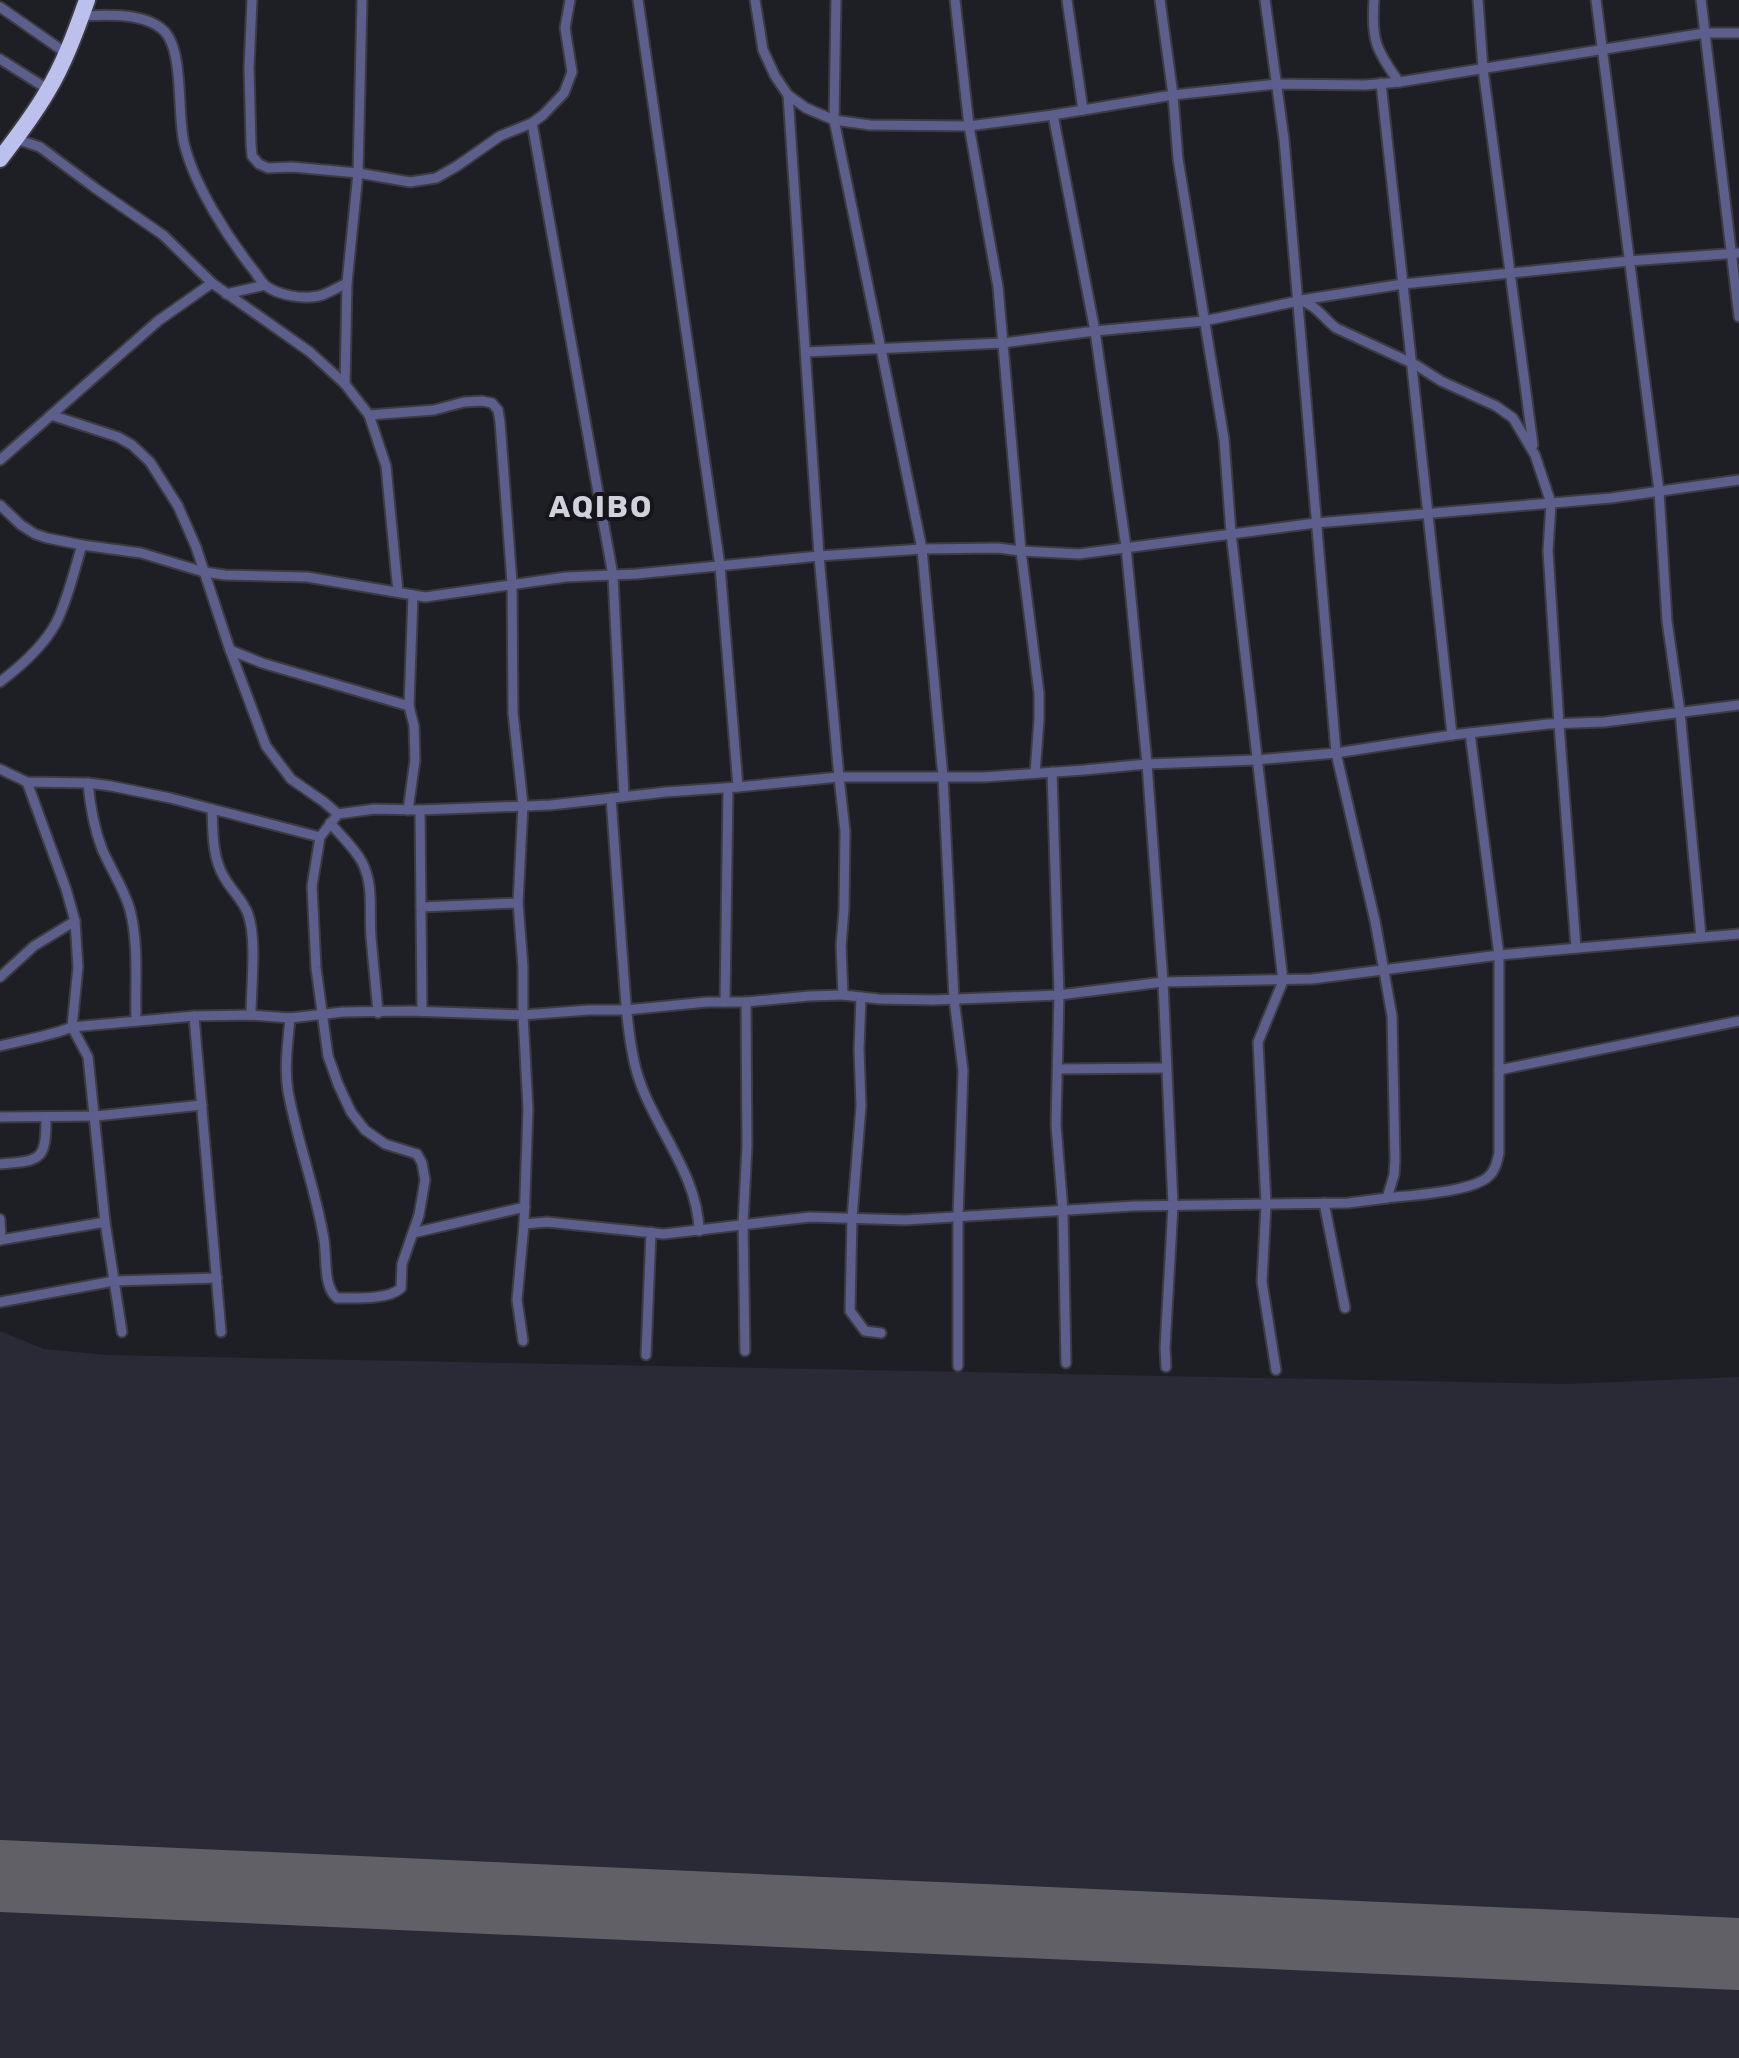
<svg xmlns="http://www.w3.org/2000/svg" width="1739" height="2058" viewBox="0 0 1739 2058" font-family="Rubik,sans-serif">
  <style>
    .built { fill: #292a35 }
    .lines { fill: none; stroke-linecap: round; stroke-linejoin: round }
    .runway { stroke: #606066; stroke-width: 72 }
    .street-casing { stroke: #3b3b41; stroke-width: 13 }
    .highway-casing { stroke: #3b3b41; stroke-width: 20 }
    .street { stroke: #5c5e8b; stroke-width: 9 }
    .highway { stroke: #bcc0ec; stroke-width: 16 }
    .labels { text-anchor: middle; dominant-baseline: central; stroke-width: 8; stroke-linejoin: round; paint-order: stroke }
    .district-label { font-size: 30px; font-weight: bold; letter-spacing: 2px; fill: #d0d1da; stroke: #15151b }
  </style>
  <rect width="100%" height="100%" fill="#1e1e25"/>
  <polygon class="built" points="0,1331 44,1349 107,1355 1566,1384 1739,1377 1739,2058 0,2058"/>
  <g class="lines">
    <polyline class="runway" points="0,1876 1739,1954"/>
    <defs>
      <g id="street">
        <polyline points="252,0 249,68 251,144 252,156 259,164 268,168 292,167 358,173 410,182 436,178 457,166 500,136 532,123 543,115 564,93 572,72 565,28 570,0"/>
        <polyline points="638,0 720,566 738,787"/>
        <polyline points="755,0 763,50 775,76 788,95 806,108 834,120 870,125 969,126 1053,115 1173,95 1178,159 1224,439 1231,533 1283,981 1258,1042 1266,1204 1262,1282 1276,1370"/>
        <polyline points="836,0 834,120 922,549 943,777 954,999 963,1070 958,1216 958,1366"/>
        <polyline points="955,0 969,126 998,287 1021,551 1039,693 1039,720 1035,773"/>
        <polyline points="1067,0 1083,110"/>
        <polyline points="1160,0 1173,95 1276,84 1365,85 1399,82 1705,33 1739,33"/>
        <path d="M 1374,0 C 1371,40 1376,50 1399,82"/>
        <polyline points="1478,0 1483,69 1533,445"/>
        <polyline points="1596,0 1659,491 1667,621 1680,712 1701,936"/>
        <polyline points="1701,0 1739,317"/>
        <polyline points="0,7 66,53"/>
        <path d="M 81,16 C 105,15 145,12 164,31 C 184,50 177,115 184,143 C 194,185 228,238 255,272 C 258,276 262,283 266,286 C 280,296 303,299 319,296 C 329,293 338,287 347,283"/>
        <polyline points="0,59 49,90"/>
        <polyline points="1381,83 1452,735"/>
        <polyline points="1053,115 1095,331 1126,547 1147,764 1163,982 1173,1205 1165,1348 1166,1367"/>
        <polyline points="532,123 613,576 624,796"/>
        <polyline points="16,139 40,147 95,188 163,235 212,283 310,352 345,384 369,415 434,410 464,402 482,401 492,403 498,410 500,422 512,583 513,713 523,805 518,903 523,967 523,1015 528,1109 524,1224 517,1300 523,1341"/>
        <polyline points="226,294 265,285"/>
        <polyline points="1301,300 1403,284 1629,261 1739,253"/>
        <path d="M 806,352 L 1003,343 L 1095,331 L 1204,321 L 1298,301 C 1314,302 1323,318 1336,328 L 1416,365 L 1441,381 L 1496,406 L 1513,418 L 1535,455 L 1551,503 L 1548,551 L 1559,724 L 1576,948"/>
        <polyline points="345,384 347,283 358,173 362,0"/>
        <polyline points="51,415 118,437 132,445 150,462 178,506 196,547 230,650 266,746 291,779 324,802 338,814"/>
        <polyline points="369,415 386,466 398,592"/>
        <polyline points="0,460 158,321 212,283"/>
        <polyline points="0,505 21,525 35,534 47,538 82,545 141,553 204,572 225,575 307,577 425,597 566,577 636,574 819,556 922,549 998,548 1021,551 1079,554 1316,523 1611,498 1739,480"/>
        <polyline points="230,650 262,663 409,706"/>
        <path d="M 0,682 C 21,666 43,647 56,623 C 68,599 74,571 82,545"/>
        <polyline points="0,769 27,782 88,783 111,786 170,798 320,837"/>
        <polyline points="1052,772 1059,995 1056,1125 1063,1211 1066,1363"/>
        <polyline points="27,782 66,889 75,921 78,967 72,1027 88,1057 105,1222 122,1332"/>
        <path d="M 88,783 C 90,805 94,828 102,849 C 111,870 124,888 130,910 C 139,945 135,985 136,1021"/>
        <path d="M 611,798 C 615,849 618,900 622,951 C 625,987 626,1025 634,1061 C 646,1120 698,1169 699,1231"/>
        <path d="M 212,809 C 213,832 212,857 224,877 C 231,890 243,900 248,914 C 257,939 251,987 251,1015"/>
        <polyline points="408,810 415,760 414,726 409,706 413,595"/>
        <polyline points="420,810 422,1011"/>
        <path d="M 330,823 C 340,835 354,847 362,862 C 374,885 369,912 371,937 C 373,962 376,987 378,1013"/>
        <polyline points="421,907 518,903"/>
        <polyline points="0,977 34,946 75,921"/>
        <polyline points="843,995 879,999 933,1000 1059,995 1163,982 1312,979 1499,955 1739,934"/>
        <polyline points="861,997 859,1049 861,1106 852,1218 850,1311 865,1331 881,1333"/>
        <polyline points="725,1002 728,788"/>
        <polyline points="194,1016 221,1332"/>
        <path d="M 290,1018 C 288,1042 284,1067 288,1091 C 297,1141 316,1190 324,1240 C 327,1258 323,1287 337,1298 C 354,1298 389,1300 401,1288 L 402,1264 L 419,1215 L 425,1180 L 422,1163 L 417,1154 L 385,1144 L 365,1130 L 351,1112 L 338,1084 L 328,1056 L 316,968 L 312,886 L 320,837 L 338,814 L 374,809 L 420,810 L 551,805 L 666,792 L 738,787 L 839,777 L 984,777 L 1084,770 L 1147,764 L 1256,760 L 1336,753 L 1452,735 L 1548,724 L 1604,722 L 1739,705"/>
        <path d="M 0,1046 C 23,1040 50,1036 72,1027 L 194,1016 L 251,1015 L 290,1018 L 343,1012 L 410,1011 L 523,1015 L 589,1010 L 626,1010 L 707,1002 L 746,1002 L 809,996 L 843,995 L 841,946 L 844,909 L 845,831 L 839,777 L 819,556 L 788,95"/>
        <polyline points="1058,1069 1166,1068"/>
        <polyline points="1499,1070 1739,1021"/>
        <polyline points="0,1117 96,1116 202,1105"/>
        <path d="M 0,1164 C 42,1161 46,1160 46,1117"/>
        <path d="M 1387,1198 C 1411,1195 1473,1192 1489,1176 C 1496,1170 1497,1161 1499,1153 L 1499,955 L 1470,733"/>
        <polyline points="1324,1203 1345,1308"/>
        <polyline points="0,1219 1,1240"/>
        <polyline points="524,1224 547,1222 664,1234 810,1217 905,1220 1134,1206 1348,1203 1387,1198 1394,1175 1395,1160 1392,1016 1375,921 1336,753 1284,139 1265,0"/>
        <polyline points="413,1233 525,1207"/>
        <polyline points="0,1240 105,1222"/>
        <polyline points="0,1302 114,1281 217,1278"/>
        <polyline points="745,1351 743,1224 747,1146 746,1002"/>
        <polyline points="646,1355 651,1232"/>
      </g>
      <path id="highway" d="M 0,159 C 17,137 33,116 47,92 C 64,64 76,31 87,0"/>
    </defs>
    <use href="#street" class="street-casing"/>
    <use href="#highway" class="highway-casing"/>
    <use href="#street" class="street"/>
    <use href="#highway" class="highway"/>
  </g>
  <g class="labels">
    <g class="district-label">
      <text x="601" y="507">AQIBO</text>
    </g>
  </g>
</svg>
